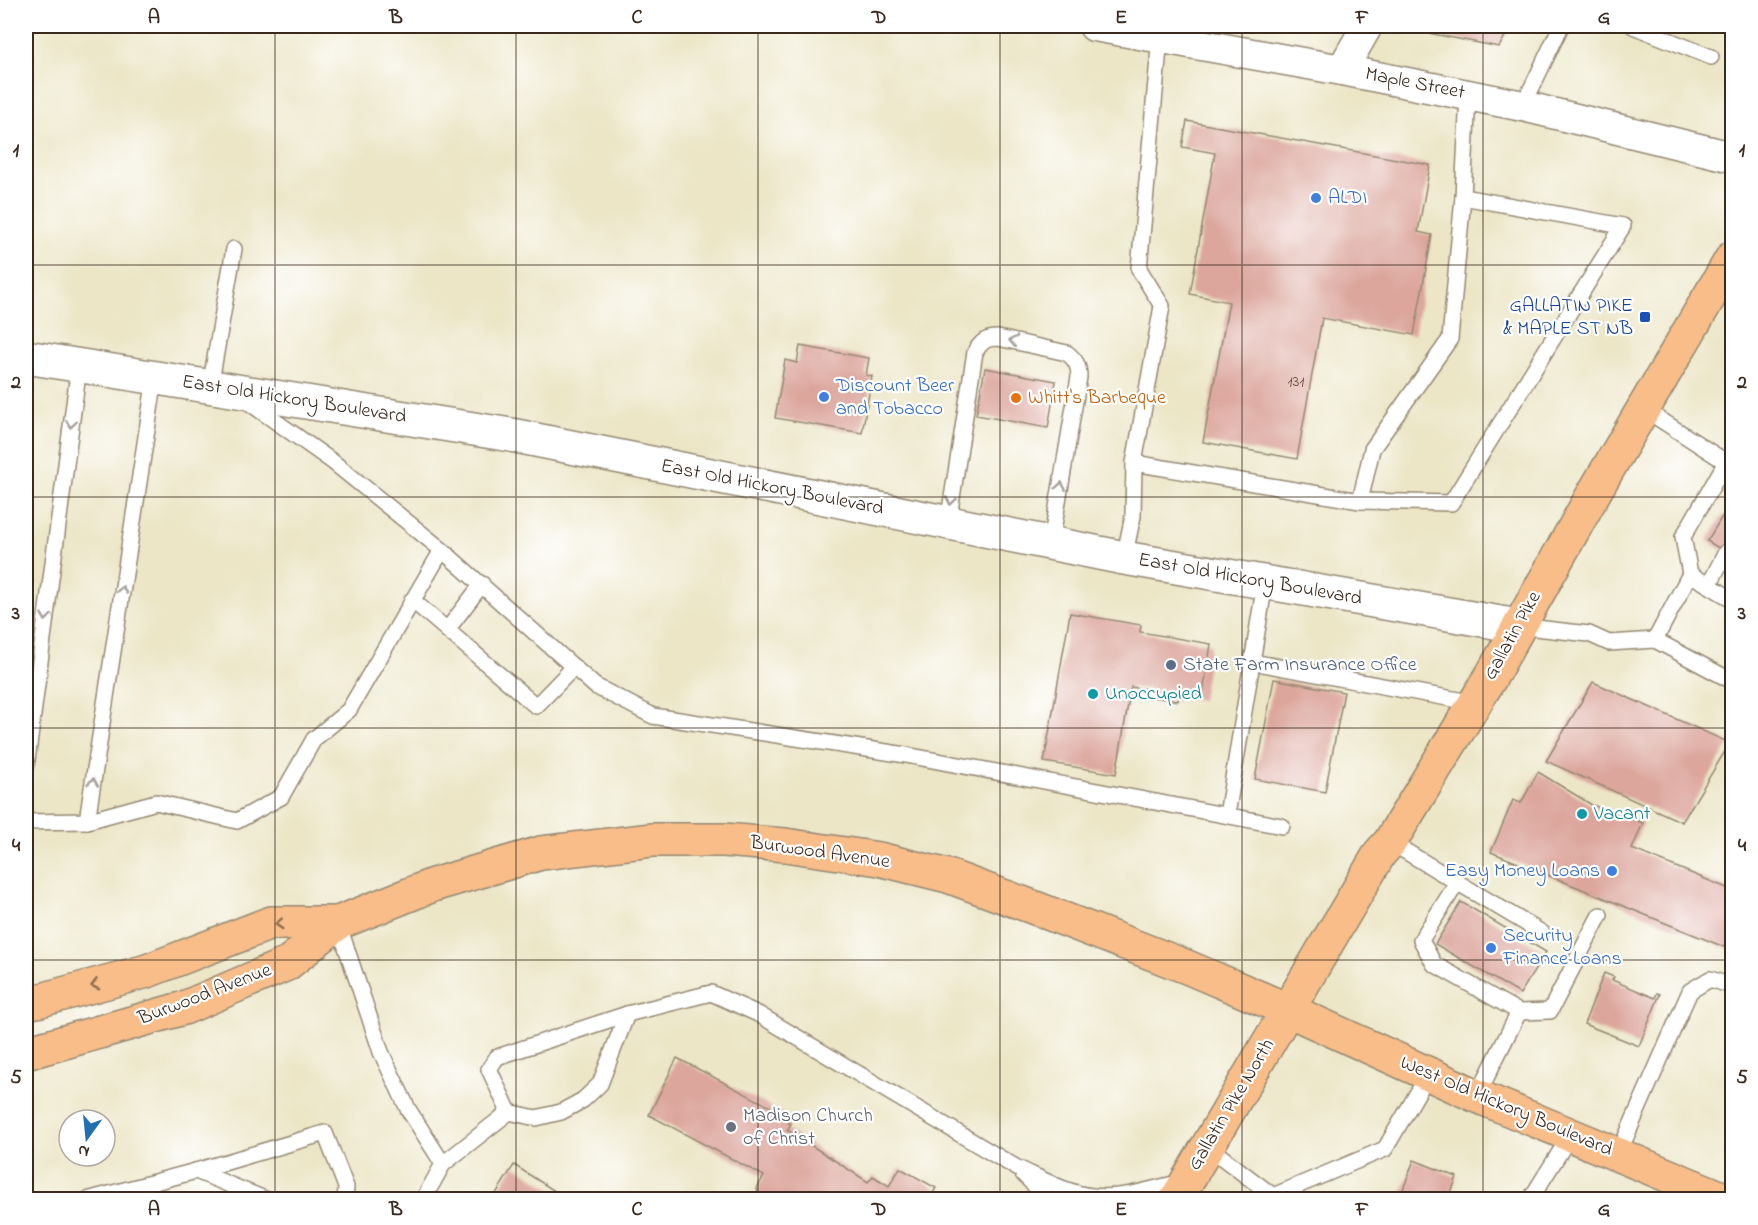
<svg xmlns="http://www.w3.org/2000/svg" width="1758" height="1225" viewBox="0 0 1758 1225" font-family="'Indie Flower',sans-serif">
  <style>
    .building { fill: #dca69c }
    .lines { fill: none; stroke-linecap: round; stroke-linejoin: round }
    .service-casing { stroke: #948872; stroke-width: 18 }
    .minor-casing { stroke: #948872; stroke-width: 33 }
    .tertiary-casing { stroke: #948872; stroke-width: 36 }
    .primary-casing { stroke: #948872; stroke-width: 36 }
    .service { stroke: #fff; stroke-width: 15 }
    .minor { stroke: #fff; stroke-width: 30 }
    .tertiary { stroke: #fff; stroke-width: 33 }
    .primary { stroke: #f8bd89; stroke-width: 33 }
    .oneway { stroke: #a79f9a }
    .oneway2 { stroke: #906c4e }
    .grid { fill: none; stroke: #3b2a1e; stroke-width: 1.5; stroke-opacity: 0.55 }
    .shop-dot { fill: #3f7fe0; stroke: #fff; stroke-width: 2 }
    .transit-dot { fill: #1a4fb4; stroke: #fff; stroke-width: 2 }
    .food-dot { fill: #e8710a; stroke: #fff; stroke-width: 2 }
    .service-dot { fill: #5c6f8a; stroke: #fff; stroke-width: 2 }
    .culture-dot { fill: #0f9aa8; stroke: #fff; stroke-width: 2 }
    .worship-dot { fill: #6b7280; stroke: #fff; stroke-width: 2 }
    .labels { text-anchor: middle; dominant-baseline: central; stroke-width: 4.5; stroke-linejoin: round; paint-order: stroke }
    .number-label { font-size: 16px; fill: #63493e }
    .street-label { font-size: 20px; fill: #3b2a1e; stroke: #fff }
    .shop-label { font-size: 20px; fill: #366cbe; stroke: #fff; text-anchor: start }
    .transit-label { font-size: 20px; fill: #164399; stroke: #fff; text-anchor: end }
    .food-label { font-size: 20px; fill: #c56008; stroke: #fff; text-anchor: start }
    .service-label { font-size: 20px; fill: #4e5e75; stroke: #fff; text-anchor: start }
    .culture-label { font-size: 20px; fill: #0d838f; stroke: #fff; text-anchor: start }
    .worship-label { font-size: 20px; fill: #5b616d; stroke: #fff; text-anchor: start }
    .neatline { fill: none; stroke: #3b2a1e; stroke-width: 2 }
    .grid-label { font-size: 20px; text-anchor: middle; font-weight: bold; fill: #3b2a1e }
  </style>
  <rect width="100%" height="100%" fill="#fff"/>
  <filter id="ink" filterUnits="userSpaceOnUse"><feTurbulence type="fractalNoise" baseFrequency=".0167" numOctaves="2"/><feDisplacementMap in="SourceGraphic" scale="12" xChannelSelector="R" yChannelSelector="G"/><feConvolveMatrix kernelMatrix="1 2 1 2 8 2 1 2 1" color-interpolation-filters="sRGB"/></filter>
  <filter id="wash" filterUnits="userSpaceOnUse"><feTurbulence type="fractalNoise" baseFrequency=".008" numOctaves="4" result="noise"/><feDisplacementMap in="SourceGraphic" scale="24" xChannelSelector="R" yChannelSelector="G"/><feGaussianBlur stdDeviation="1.35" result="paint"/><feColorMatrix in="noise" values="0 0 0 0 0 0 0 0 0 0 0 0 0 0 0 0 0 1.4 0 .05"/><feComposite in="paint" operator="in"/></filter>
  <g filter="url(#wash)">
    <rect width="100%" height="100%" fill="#ece6c7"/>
    <g id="blocks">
      <g class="building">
        <polygon points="1433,26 1511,26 1499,47 1428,33"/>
        <polygon points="1187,121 1430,165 1418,232 1432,235 1414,335 1322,318 1297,459 1203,442 1229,302 1190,294 1215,153 1182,147"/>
        <polygon points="800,346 869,358 866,375 872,376 862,433 775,418 785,360 797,363"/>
        <polygon points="985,368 1056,381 1048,428 976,415"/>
        <polygon points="1723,515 1732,520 1732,556 1707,541"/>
        <polygon points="1070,613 1141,625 1140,632 1211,644 1202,700 1179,696 1178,701 1152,697 1153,690 1131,687 1116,774 1044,762"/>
        <polygon points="1274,679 1344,692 1325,792 1255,779"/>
        <polygon points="1593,682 1730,743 1682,822 1546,761"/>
        <polygon points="1538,772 1592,805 1643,823 1632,849 1732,890 1732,942 1729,949 1491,852 1513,800 1521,803"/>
        <polygon points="1461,902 1546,952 1520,994 1435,944"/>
        <polygon points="1604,973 1614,977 1612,980 1655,998 1657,993 1660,994 1639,1046 1584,1024"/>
        <polygon points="677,1058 782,1113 780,1117 791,1124 787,1130 868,1182 873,1176 889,1186 900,1168 936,1188 929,1200 760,1200 757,1188 764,1176 649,1115"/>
        <polygon points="1414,1160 1457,1177 1448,1200 1399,1200"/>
        <polygon points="514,1165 569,1200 492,1200"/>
      </g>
    </g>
  </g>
  <g filter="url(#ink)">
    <use href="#blocks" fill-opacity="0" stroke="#948872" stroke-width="1.5"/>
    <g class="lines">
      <defs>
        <g id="service">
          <polyline points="1633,26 1711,57"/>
          <polyline points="1523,106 1561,26"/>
          <polyline points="210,387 234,249"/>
          <polyline points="247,401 333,462 442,550 595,686 653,716 906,755 1282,826"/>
          <polyline points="1644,409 1732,466"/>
          <polyline points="1732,456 1726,462 1683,537 1690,574 1732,599"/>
          <polyline points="1134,463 1360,501 1451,503 1623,226 1463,197"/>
          <polyline points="1360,501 1372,449 1450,339 1463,197 1468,95"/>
          <path d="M 948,523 L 975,352 C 982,341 986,338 998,338 L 1067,353 C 1076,360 1079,366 1079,377 L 1051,543"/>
          <polyline points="1124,558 1133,516 1134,463 1162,306 1139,269 1160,37"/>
          <polyline points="1709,585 1726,552"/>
          <polyline points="412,600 536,706 574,667"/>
          <polyline points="1518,626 1589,634 1609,643 1655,640 1732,681"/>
          <polyline points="447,630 482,584"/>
          <polyline points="1655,640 1690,574"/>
          <polyline points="1252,662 1475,703"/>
          <polyline points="26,768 79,366"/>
          <polyline points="1227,815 1265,583"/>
          <polyline points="87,821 156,802 237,821 281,797 314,739 349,710 442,550"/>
          <polyline points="26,822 87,821 155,378"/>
          <polyline points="1390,842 1542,933"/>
          <polyline points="1457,883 1421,940 1434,964 1519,1012 1550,1011 1600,915"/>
          <polyline points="338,923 381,1052 408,1109 443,1164 423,1200"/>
          <polyline points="1477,1096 1519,1012"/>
          <polyline points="509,1112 536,1118 561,1112 583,1100 600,1084 627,1014"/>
          <polyline points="1207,1146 1273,1196"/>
          <polyline points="1618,1155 1690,991 1710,979 1732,986"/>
          <path d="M 443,1164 L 509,1112 L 489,1069 L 497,1057 L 627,1014 L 711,993 L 758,1014 L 1017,1168 C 1040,1178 1066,1193 1092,1196 C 1122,1200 1155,1188 1185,1181"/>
          <polyline points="196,1171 325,1133 346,1187 345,1200"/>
          <polyline points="1023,1174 1049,1200"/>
          <polyline points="87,1200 196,1171 267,1200"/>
          <polyline points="1271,1200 1273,1196 1385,1149 1428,1075"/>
          <polyline points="1530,1200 1570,1136"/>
        </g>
        <g id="minor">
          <polyline points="1094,26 1342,70 1523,106 1732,157"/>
          <polyline points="1342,70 1367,26"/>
        </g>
        <polyline id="tertiary" points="26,357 511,435 1124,558 1518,626"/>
        <g id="primary">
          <polyline points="26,1003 41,1000 147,971 271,923 338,923"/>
          <polyline points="26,1053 184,1008 287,964 338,923 433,885 541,853 652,840 724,840 785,845 879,859 948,876 1030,906 1187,967 1288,1010 1477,1096 1727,1200"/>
          <polyline points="1176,1200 1380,853 1390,842 1492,675 1595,491 1732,258"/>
        </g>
      </defs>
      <use href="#service" class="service-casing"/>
      <use href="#minor" class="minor-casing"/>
      <use href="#tertiary" class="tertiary-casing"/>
      <use href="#primary" class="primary-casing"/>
      <use href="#service" class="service"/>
      <use href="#minor" class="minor"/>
      <use href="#tertiary" class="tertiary"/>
      <use href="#primary" class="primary"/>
    </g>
    <defs><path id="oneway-chevron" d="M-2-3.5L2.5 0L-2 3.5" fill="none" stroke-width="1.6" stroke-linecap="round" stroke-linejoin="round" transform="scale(1.5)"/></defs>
    <g class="oneway">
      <use href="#oneway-chevron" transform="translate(1013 341) rotate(-168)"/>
      <use href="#oneway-chevron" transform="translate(71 424) rotate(98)"/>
      <use href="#oneway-chevron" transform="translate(1061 486) rotate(-80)"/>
      <use href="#oneway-chevron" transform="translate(951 501) rotate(99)"/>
      <use href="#oneway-chevron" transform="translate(122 590) rotate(-81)"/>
      <use href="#oneway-chevron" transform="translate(46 617) rotate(98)"/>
      <use href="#oneway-chevron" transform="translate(93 782) rotate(-81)"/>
    </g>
    <g class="oneway2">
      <use href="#oneway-chevron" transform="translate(279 924) rotate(177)"/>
      <use href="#oneway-chevron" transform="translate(95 985) rotate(165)"/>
    </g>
  </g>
  <path class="grid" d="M 275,26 L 275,1200M 516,26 L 516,1200M 758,26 L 758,1200M 1000,26 L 1000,1200M 1242,26 L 1242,1200M 1483,26 L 1483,1200M 26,265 L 1732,265M 26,497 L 1732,497M 26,728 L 1732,728M 26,960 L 1732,960"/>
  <g class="shop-dot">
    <circle cx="1316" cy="198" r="6"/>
    <circle cx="824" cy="397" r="6"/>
    <circle cx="1612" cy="871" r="6"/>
    <circle cx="1491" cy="948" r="6"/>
  </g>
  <rect class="transit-dot" x="1639" y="311" width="12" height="12" rx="3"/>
  <circle class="food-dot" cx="1016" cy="398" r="6"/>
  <circle class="service-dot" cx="1171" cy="665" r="6"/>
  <g class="culture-dot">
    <circle cx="1093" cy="694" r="6"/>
    <circle cx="1582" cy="814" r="6"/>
  </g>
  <circle class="worship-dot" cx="731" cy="1127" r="6"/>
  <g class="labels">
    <g class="number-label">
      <text x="1296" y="382">131</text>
    </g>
    <g class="street-label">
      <text transform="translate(1415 84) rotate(11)">Maple Street</text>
      <text transform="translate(294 400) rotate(9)">East Old Hickory Boulevard</text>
      <text transform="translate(772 488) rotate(11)">East Old Hickory Boulevard</text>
      <text transform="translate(1250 580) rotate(10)">East Old Hickory Boulevard</text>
      <text transform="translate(1513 636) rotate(-61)">Gallatin Pike</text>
      <text transform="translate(820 853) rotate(8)">Burwood Avenue</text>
      <text transform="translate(205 995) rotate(-21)">Burwood Avenue</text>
      <text transform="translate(1232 1105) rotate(-59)">Gallatin Pike North</text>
      <text transform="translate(1506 1107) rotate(23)">West Old Hickory Boulevard</text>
    </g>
    <g class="shop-label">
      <text x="1328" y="198">ALDI</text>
      <text x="836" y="386">Discount Beer<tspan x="836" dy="23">and Tobacco</tspan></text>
      <text x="1600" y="871" text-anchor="end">Easy Money Loans</text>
      <text x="1503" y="936">Security<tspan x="1503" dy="23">Finance Loans</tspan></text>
    </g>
    <g class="transit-label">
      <text x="1633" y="306">GALLATIN PIKE<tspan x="1633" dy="23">&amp; MAPLE ST NB</tspan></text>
    </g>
    <g class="food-label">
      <text x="1028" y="398">Whitt's Barbeque</text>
    </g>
    <g class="service-label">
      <text x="1183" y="665">State Farm Insurance Office</text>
    </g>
    <g class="culture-label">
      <text x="1105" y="694">Unoccupied</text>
      <text x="1594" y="814">Vacant</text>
    </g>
    <g class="worship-label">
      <text x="743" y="1116">Madison Church<tspan x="743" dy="23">of Christ</tspan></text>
    </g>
  </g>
  <rect width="1758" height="1225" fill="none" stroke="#fff" stroke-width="66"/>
  <g transform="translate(87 1138) rotate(195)"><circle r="28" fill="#ffffff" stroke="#b1aaa5" stroke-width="1.5"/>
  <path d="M0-4.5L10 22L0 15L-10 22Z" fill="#1f6fb2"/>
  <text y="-9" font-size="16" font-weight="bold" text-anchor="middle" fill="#3b2a1e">N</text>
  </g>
  <rect x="33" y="33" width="1692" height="1159" class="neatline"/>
  <g class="grid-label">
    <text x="154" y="23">A</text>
    <text x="396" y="23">B</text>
    <text x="637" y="23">C</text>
    <text x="879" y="23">D</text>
    <text x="1121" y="23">E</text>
    <text x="1362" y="23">F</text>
    <text x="1604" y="23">G</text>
    <text x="16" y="156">1</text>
    <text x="1742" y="156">1</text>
    <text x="16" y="388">2</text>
    <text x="1742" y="388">2</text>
    <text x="16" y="619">3</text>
    <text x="1742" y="619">3</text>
    <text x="16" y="851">4</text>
    <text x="1742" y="851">4</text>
    <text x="16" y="1083">5</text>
    <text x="1742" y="1083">5</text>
    <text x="154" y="1215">A</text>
    <text x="396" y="1215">B</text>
    <text x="637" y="1215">C</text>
    <text x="879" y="1215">D</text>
    <text x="1121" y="1215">E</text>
    <text x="1362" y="1215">F</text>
    <text x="1604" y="1215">G</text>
  </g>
</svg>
